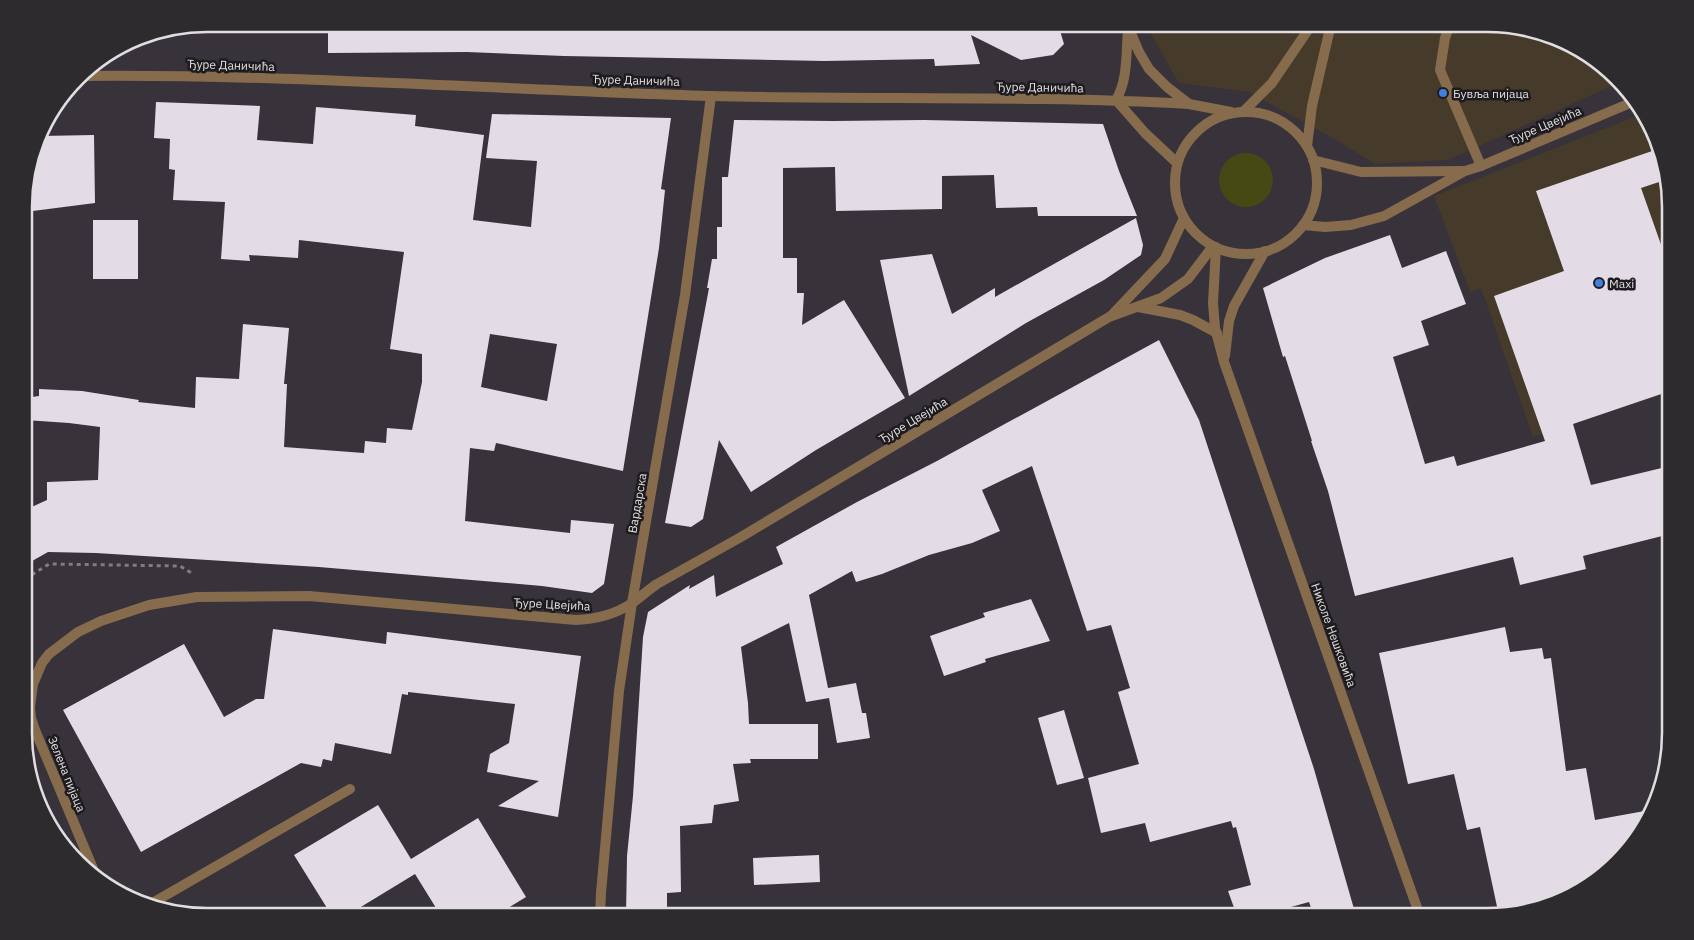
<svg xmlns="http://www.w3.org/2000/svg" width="1694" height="940" viewBox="0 0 1694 940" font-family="'IBM Plex Sans',sans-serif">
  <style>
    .commercial { fill: #463a2b }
    .green { fill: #464914 }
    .building { fill: #e3dce6; fill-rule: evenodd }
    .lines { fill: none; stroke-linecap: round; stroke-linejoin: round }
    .path { stroke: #817c83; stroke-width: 3; stroke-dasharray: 4 4; stroke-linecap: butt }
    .lane { stroke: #866c4c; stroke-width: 10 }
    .street { stroke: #866c4c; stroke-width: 10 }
    .shop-dot { fill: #3f7fe0; stroke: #1e1b1f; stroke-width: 2 }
    .labels { text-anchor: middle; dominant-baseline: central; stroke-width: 5; stroke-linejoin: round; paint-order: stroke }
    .street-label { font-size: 12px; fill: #e1dee2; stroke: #1e1b1f }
    .poi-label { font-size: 12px; fill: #e1dee2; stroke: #1e1b1f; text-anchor: start }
    .rim { fill: none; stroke: #e1dee2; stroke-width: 2.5 }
  </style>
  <rect width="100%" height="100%" fill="#38323a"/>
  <g class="commercial">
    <polygon points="1145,24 1487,24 1578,48 1616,84 1448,160 1375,164 1336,140 1249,92 1179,83"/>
    <polygon points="1642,114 1670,195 1670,392 1533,437 1481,288 1470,292 1434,196"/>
  </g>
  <circle class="green" cx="1246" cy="180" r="27"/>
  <g class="building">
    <polygon points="328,24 1058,24 1064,44 1053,55 1021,60 971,35 980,64 935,66 934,59 824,61 564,56 467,52 328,53"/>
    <path d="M 156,102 L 260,106 L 257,140 L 313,144 L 316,107 L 416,115 L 415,126 L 484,135 L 473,220 L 531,227 L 537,161 L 486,158 L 492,114 L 671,118 L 661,189 L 665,190 L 659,248 L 623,471 L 496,443 L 494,451 L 470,448 L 465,521 L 570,533 L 571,520 L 614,524 L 604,584 L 592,593 L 542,586 L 319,567 L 96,553 L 48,552 L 25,565 L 25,510 L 47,500 L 47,482 L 98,480 L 100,427 L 69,423 L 25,420 L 25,398 L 39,396 L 39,389 L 82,391 L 139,400 L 138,402 L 195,408 L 196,377 L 239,379 L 243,324 L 289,328 L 284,384 L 287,384 L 284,447 L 364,453 L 365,441 L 386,443 L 387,428 L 412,430 L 422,382 L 422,354 L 390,349 L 404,252 L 299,240 L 298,258 L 249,255 L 250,261 L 221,259 L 225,202 L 173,200 L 175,170 L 169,169 L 170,139 L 154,138 ZM 490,334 L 557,344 L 547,401 L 481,387 Z"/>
    <polygon points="734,120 833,121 924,120 1103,124 1119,171 1137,216 1038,216 1037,207 996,208 994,175 942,176 942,209 836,211 835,167 783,168 783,258 797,258 797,293 804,293 802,325 844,300 905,398 816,450 751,492 719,440 703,519 691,527 665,523 709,288 707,288 712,259 717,259 717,227 722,227 722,177 728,177"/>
    <polygon points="94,135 95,203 25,212 25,184 40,136"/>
    <polygon points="1655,150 1665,180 1641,188 1670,270 1670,391 1573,424 1591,485 1670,466 1670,534 1583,556 1586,569 1520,585 1513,557 1355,596 1328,491 1311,441 1312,441 1285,356 1283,357 1263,288 1325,258 1390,235 1402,268 1446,251 1466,304 1421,321 1429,345 1393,357 1425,464 1454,456 1457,466 1545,441 1494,296 1564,271 1536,191"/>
    <polygon points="1136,218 1143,245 1141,255 1104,280 1026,323 909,396 880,260 932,254 952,314 995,288 995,297"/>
    <rect x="93" y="220" width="45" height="59"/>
    <polygon points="1159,340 1199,420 1314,769 1356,916 1314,916 1309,902 1258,916 1237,916 1228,891 1251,885 1236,827 1233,828 1231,821 1150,842 1145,823 1101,833 1088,778 1139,764 1118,692 1130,688 1111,625 1087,631 1032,466 982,490 1000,531 972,543 929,555 882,574 856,582 852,571 809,595 828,688 856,683 862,713 866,713 870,738 837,743 829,698 806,702 789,623 741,647 748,703 749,724 818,724 818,759 750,759 751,763 733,764 739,801 714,805 712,823 680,826 681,892 667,893 667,916 626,916 627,856 633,796 643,637 648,612 690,585 689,589 714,575 716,597 783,564 776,547 857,502 937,461"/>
    <polygon points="1031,599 1050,641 985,659 986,662 944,676 930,636 985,617 983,613"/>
    <polygon points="1505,627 1510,652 1542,648 1544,659 1551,658 1566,771 1586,768 1595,820 1650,810 1646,824 1588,886 1545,907 1499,916 1480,827 1467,830 1454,774 1408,784 1379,653"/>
    <polygon points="273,629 386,644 387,632 581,656 558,817 498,806 539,781 487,772 490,754 509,743 515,704 408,692 408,695 402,694 391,754 335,743 332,761 323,759 321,767 301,763 141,852 63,710 184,644 224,717 256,699 264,699"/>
    <polygon points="1064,710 1084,778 1057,785 1038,718"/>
    <polygon points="378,805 411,859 478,818 526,897 495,916 441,916 415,874 346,916 332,916 294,855"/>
    <polygon points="819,855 820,882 754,885 753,858"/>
  </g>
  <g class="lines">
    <polyline class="path" points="25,579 49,564 180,566 193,574"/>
    <g class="lane">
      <polyline points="1450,24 1445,38 1440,70 1481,166"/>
      <polyline points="1243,112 1272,83 1312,24"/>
      <polyline points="1307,146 1312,106 1331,24"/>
    </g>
    <g class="street">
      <polyline points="1127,24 1139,52 1149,69 1167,87 1189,104 1231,112"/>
      <path d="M 81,76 C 291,74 501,90 710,96 C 870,100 1030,95 1189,104"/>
      <polyline points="1116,100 1145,133 1177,163"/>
      <path d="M 1116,100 C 1128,81 1126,52 1128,30"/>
      <circle cx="1246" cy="183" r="71"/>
      <polyline points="1313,160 1361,172 1464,171"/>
      <polyline points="1303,225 1325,227 1351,225 1384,216 1465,171 1481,166 1635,101"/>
      <polyline points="1216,247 1213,303 1215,328 1224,362 1420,916"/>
      <polyline points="1138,307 1180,315 1193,320 1217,333"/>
      <polyline points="1112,315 1165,259 1184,218"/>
      <polyline points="1225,356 1229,321 1234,306 1265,251"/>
      <path d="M 94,871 L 35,730 L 31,718 L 30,707 L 33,684 L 42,663 L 49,654 L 78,632 L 101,621 L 149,605 L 197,597 L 309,596 L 576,620 C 597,619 615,615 632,603 C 641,597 648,590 657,584 L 741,537 L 1109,317 L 1161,298 L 1188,279 L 1213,246"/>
      <polyline points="154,902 350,789"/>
      <polyline points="600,916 601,893 619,691 632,603 685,295 711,96"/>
    </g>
  </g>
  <g class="shop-dot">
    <circle cx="1443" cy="93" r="5"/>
    <circle cx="1599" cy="283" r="5"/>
  </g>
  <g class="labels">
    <g class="street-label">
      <text transform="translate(231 65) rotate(2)">Ђуре Даничића</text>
      <text transform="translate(636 80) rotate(2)">Ђуре Даничића</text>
      <text transform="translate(1040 87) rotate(1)">Ђуре Даничића</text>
      <text transform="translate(1545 125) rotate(-23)">Ђуре Цвејића</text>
      <text transform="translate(913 420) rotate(-31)">Ђуре Цвејића</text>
      <text transform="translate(637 503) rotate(-80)">Вардарска</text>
      <text transform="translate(552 604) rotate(3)">Ђуре Цвејића</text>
      <text transform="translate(1334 635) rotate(70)">Николе Нешковића</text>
      <text transform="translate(67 774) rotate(68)">Зелена пијаца</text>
    </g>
    <g class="poi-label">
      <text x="1453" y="93">Бувља пијаца</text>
      <text x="1609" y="283">Maxi</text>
    </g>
  </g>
  <path d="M0 0H1694V940H0ZM207 32H1487A175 175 0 0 1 1662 207V733A175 175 0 0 1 1487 908H207A175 175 0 0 1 32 733V207A175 175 0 0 1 207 32Z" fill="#2e2b2f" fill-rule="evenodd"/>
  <path class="rim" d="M207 32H1487A175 175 0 0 1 1662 207V733A175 175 0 0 1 1487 908H207A175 175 0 0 1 32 733V207A175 175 0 0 1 207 32Z"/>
</svg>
